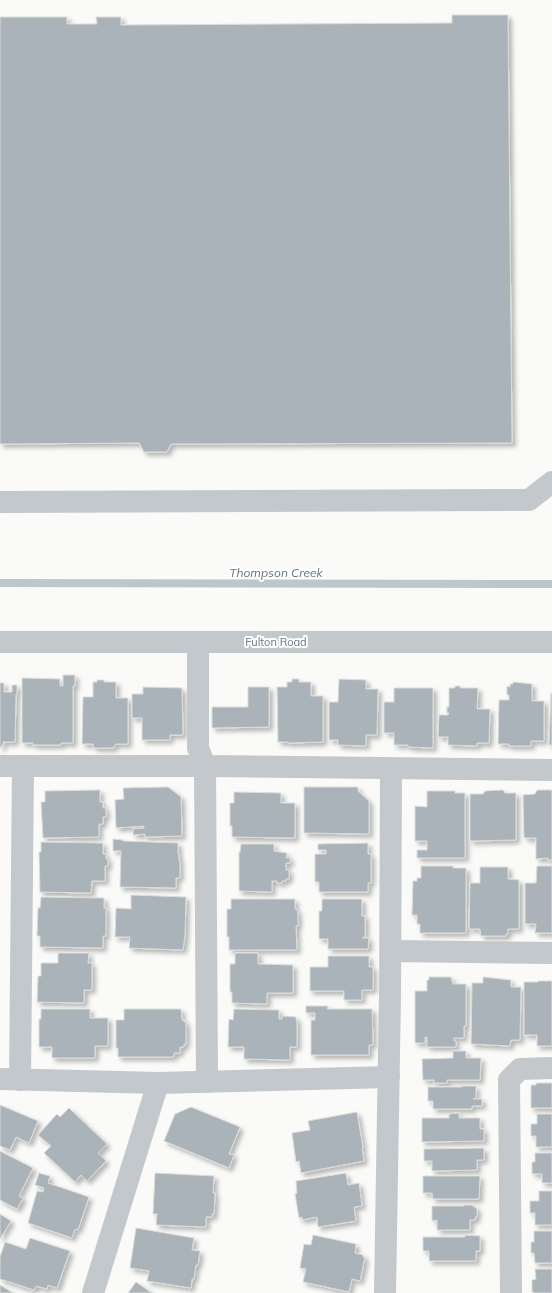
<svg xmlns="http://www.w3.org/2000/svg" width="552" height="1293" viewBox="0 0 552 1293" font-family="Mulish,sans-serif">
  <style>
    .lines { fill: none; stroke-linecap: round; stroke-linejoin: round }
    .stream { stroke: #bbc7cb; stroke-width: 8 }
    .building { fill: #aab3b9; stroke: #dcdcda; filter: url(#shadow) }
    .minor { stroke: #c3c8cc; stroke-width: 22 }
    .labels { text-anchor: middle; dominant-baseline: central; stroke-width: 4; stroke-linejoin: round; paint-order: stroke }
    .street-label { font-size: 11px; fill: #657683; stroke: #fff }
    .water-label { font-size: 12px; font-style: italic; fill: #60757c; stroke: #fff }
  </style>
  <defs>
    <filter id="shadow"><feDropShadow dx="3.5" dy="3.5" stdDeviation="2" flood-color="#0004"/></filter>
  </defs>
  <rect width="100%" height="100%" fill="#fafaf8"/>
  <g class="lines">
    <polyline class="stream" points="0,583 552,584"/>
  </g>
  <g class="building">
    <polygon points="452,15 508,15 512,443 171,444 167,452 144,452 139,443 0,444 0,17 67,17 67,24 97,24 96,17 121,17 121,25 452,23"/>
    <polygon points="63,675 75,675 75,686 73,686 73,743 61,743 61,745 33,745 33,743 22,743 22,678 60,679 60,686 63,686"/>
    <polygon points="292,679 299,679 299,682 311,682 311,696 323,696 323,742 288,743 288,742 278,742 277,687 287,687 287,682 292,682"/>
    <polygon points="339,679 366,680 366,689 378,689 377,735 366,735 366,746 338,745 338,740 329,740 329,702 338,702"/>
    <polygon points="97,680 104,680 104,682 116,682 116,698 128,698 128,744 116,744 114,746 114,748 94,748 93,744 82,744 83,697 93,697 93,682 97,682"/>
    <polygon points="513,682 532,684 532,701 544,701 544,741 531,741 531,746 509,746 509,744 498,744 499,700 509,700 509,695 507,695 507,686 510,687 510,684 513,684"/>
    <polygon points="0,683 4,683 4,692 12,692 12,685 17,685 17,694 16,694 15,742 3,742 3,746 1,746 1,748 0,748"/>
    <polygon points="455,686 460,686 460,688 478,688 477,709 490,709 489,743 477,743 477,746 448,745 448,737 438,737 439,715 448,715 449,713 447,713 447,707 449,707 449,688 455,688"/>
    <polygon points="143,687 182,688 183,735 170,735 170,740 142,740 142,718 132,718 132,694 143,694"/>
    <polygon points="248,687 269,687 269,727 212,728 212,707 248,707"/>
    <polygon points="394,688 433,688 433,748 408,747 408,745 394,745 394,733 384,733 384,702 394,702"/>
    <polygon points="551,693 552,693 552,745 549,745"/>
    <polygon points="168,787 181,797 182,836 145,837 145,834 133,835 133,829 144,828 144,826 116,828 115,800 124,799 123,788"/>
    <polygon points="304,787 358,787 358,791 369,801 369,834 304,833"/>
    <polygon points="100,790 100,802 103,802 103,808 106,808 106,817 103,817 103,824 99,824 99,837 43,838 41,802 45,802 45,791"/>
    <polygon points="503,790 505,793 516,793 516,840 470,841 470,794 483,794 485,791"/>
    <polygon points="537,790 552,790 552,860 548,860 548,858 536,859 536,838 524,838 523,795 535,794"/>
    <polygon points="427,791 455,791 455,793 465,793 465,858 417,858 417,850 427,850 427,841 415,841 415,806 427,807"/>
    <polygon points="234,792 281,793 281,803 295,803 295,838 232,837 232,826 230,826 230,803 234,803"/>
    <polygon points="113,839 123,840 123,841 178,843 178,854 179,854 179,861 180,861 180,878 176,878 176,888 120,887 121,851 113,851"/>
    <polygon points="41,842 103,843 103,854 106,854 106,859 108,859 108,866 105,866 105,881 92,881 91,893 40,892 39,852 41,852"/>
    <polygon points="368,843 368,854 371,854 371,883 368,883 368,892 319,892 319,882 315,882 315,854 326,854 326,850 318,850 318,844"/>
    <polygon points="241,844 274,844 274,851 287,853 286,858 290,858 290,863 286,863 286,870 289,870 289,879 286,879 286,881 282,881 282,883 277,883 277,881 272,881 272,892 239,891 239,852 240,852"/>
    <polygon points="421,866 453,866 453,868 466,868 466,933 420,933 420,924 417,924 417,915 412,915 413,881 417,881 417,878 421,878"/>
    <polygon points="537,866 552,866 552,933 535,933 536,924 525,924 525,883 536,883"/>
    <polygon points="480,867 508,867 508,879 519,880 519,929 508,929 508,934 506,934 506,936 481,936 480,929 469,929 470,883 480,883"/>
    <polygon points="131,895 186,897 185,935 183,950 129,948 130,937 115,937 116,908 131,909"/>
    <polygon points="41,897 104,898 104,908 106,908 106,936 103,936 103,948 40,947 40,936 37,936 38,908 40,908"/>
    <polygon points="231,899 295,899 295,909 297,909 298,914 298,926 296,926 297,950 229,950 229,937 227,937 227,909 231,909"/>
    <polygon points="322,899 362,899 362,916 365,916 365,937 362,938 369,938 368,949 328,949 328,939 319,939 319,911 322,911"/>
    <polygon points="58,953 89,953 88,963 92,963 92,990 84,990 84,1003 37,1002 38,976 41,976 41,963 58,963"/>
    <polygon points="235,953 258,953 258,964 293,965 293,993 267,993 267,1004 232,1003 232,992 230,992 230,964 235,964"/>
    <polygon points="328,956 369,956 369,967 373,967 373,990 362,990 362,1000 344,1000 344,991 310,991 310,967 328,967"/>
    <polygon points="429,977 451,977 453,984 466,984 466,1026 464,1026 464,1038 454,1038 454,1041 456,1041 456,1047 427,1047 427,1037 425,1037 425,1043 415,1043 415,991 427,991 427,980 429,980"/>
    <polygon points="483,977 511,980 511,987 521,987 520,1040 511,1040 510,1046 471,1044 472,983 483,983"/>
    <polygon points="538,981 552,981 552,1046 537,1046 537,1035 524,1035 524,982 538,982"/>
    <polygon points="306,1006 328,1006 327,1009 372,1009 373,1045 369,1045 369,1055 311,1055 311,1020 315,1020 315,1013 306,1013"/>
    <polygon points="41,1009 90,1009 90,1018 108,1018 108,1046 95,1046 95,1058 52,1058 52,1047 39,1047 39,1019 41,1019"/>
    <polygon points="124,1009 181,1009 182,1020 184,1020 184,1022 186,1022 186,1044 184,1044 184,1047 180,1047 180,1053 174,1053 174,1057 118,1057 118,1048 116,1048 116,1020 124,1020"/>
    <polygon points="234,1009 279,1010 279,1019 282,1019 282,1016 296,1017 296,1020 297,1020 297,1047 290,1047 290,1060 244,1059 244,1047 228,1047 229,1019 233,1020"/>
    <polygon points="453,1051 466,1051 466,1058 481,1058 480,1080 447,1080 447,1083 434,1083 434,1080 423,1080 422,1059 453,1058"/>
    <polygon points="536,1083 552,1083 552,1108 531,1108 531,1085 536,1085"/>
    <polygon points="462,1086 476,1086 476,1098 473,1099 482,1099 482,1106 472,1106 472,1109 433,1109 433,1101 428,1101 428,1087 462,1087"/>
    <polygon points="0,1105 38,1121 29,1143 16,1137 10,1150 0,1146"/>
    <polygon points="191,1107 240,1127 229,1154 234,1155 229,1168 164,1141 175,1114"/>
    <polygon points="69,1108 107,1144 98,1153 106,1161 87,1181 81,1175 75,1182 44,1153 51,1146 38,1135 57,1114 60,1117"/>
    <polygon points="357,1112 363,1148 362,1148 364,1161 301,1173 299,1161 296,1162 292,1133 310,1130 308,1121"/>
    <polygon points="459,1113 459,1118 480,1118 480,1129 484,1129 484,1141 422,1142 422,1118 449,1118 449,1114"/>
    <polygon points="537,1114 552,1114 552,1147 536,1147 536,1136 531,1136 531,1124 537,1124"/>
    <polygon points="484,1148 484,1160 477,1160 477,1170 432,1171 432,1161 424,1161 424,1149"/>
    <polygon points="0,1151 33,1168 19,1196 23,1198 17,1209 0,1200"/>
    <polygon points="535,1153 552,1153 552,1183 542,1183 542,1174 532,1174 532,1162 535,1162"/>
    <polygon points="39,1173 50,1176 48,1183 89,1197 78,1230 75,1229 72,1238 28,1223 37,1191 43,1192 44,1188 35,1185"/>
    <polygon points="155,1173 214,1176 213,1193 215,1193 214,1214 212,1214 212,1217 206,1217 206,1227 156,1225 157,1214 153,1214"/>
    <polygon points="346,1173 348,1185 359,1183 362,1206 354,1207 356,1221 318,1227 317,1217 302,1220 302,1217 299,1218 295,1194 297,1193 296,1181"/>
    <polygon points="423,1176 480,1176 479,1199 433,1199 432,1193 423,1193"/>
    <polygon points="539,1191 552,1191 552,1225 535,1225 535,1213 530,1213 530,1201 539,1201"/>
    <polygon points="464,1205 472,1205 472,1206 475,1206 475,1208 477,1208 477,1217 475,1217 475,1220 470,1220 470,1230 437,1230 437,1220 432,1221 432,1206 464,1206"/>
    <polygon points="0,1214 11,1221 0,1239"/>
    <polygon points="136,1228 194,1238 192,1250 200,1251 198,1265 196,1265 194,1279 192,1279 191,1288 147,1281 149,1271 130,1268"/>
    <polygon points="534,1231 552,1231 552,1263 535,1263 534,1253 531,1253 531,1242 534,1242"/>
    <polygon points="313,1235 356,1244 355,1253 363,1255 363,1257 365,1257 360,1281 352,1279 349,1292 303,1282 306,1269 300,1268 304,1244 311,1245"/>
    <polygon points="465,1235 480,1236 480,1251 476,1251 476,1261 429,1261 429,1251 423,1251 423,1237 465,1237"/>
    <polygon points="30,1238 70,1251 57,1288 48,1285 47,1289 36,1286 34,1290 0,1279 0,1257 5,1242 26,1249"/>
    <polygon points="535,1269 552,1269 552,1293 534,1293 534,1292 532,1292 532,1280 536,1279"/>
    <polygon points="136,1282 152,1293 128,1293"/>
    <polygon points="0,1285 13,1293 0,1293"/>
  </g>
  <g class="lines">
    <g class="minor">
      <polyline points="0,502 529,500 552,482"/>
      <polyline points="0,642 552,642"/>
      <polyline points="198,642 198,748 205,766 207,1082"/>
      <polyline points="0,766 205,766 552,770"/>
      <polyline points="391,951 552,953"/>
      <polyline points="0,1079 158,1083 389,1077"/>
      <polyline points="20,1080 23,766"/>
      <polyline points="93,1293 158,1083"/>
      <polyline points="385,1293 390,994 391,769"/>
      <polyline points="511,1293 509,1080 520,1069 552,1068"/>
    </g>
  </g>
  <g class="labels">
    <g class="street-label">
      <text x="276" y="642">Fulton Road</text>
    </g>
    <g class="water-label">
      <text x="276" y="572">Thompson Creek</text>
    </g>
  </g>
</svg>
